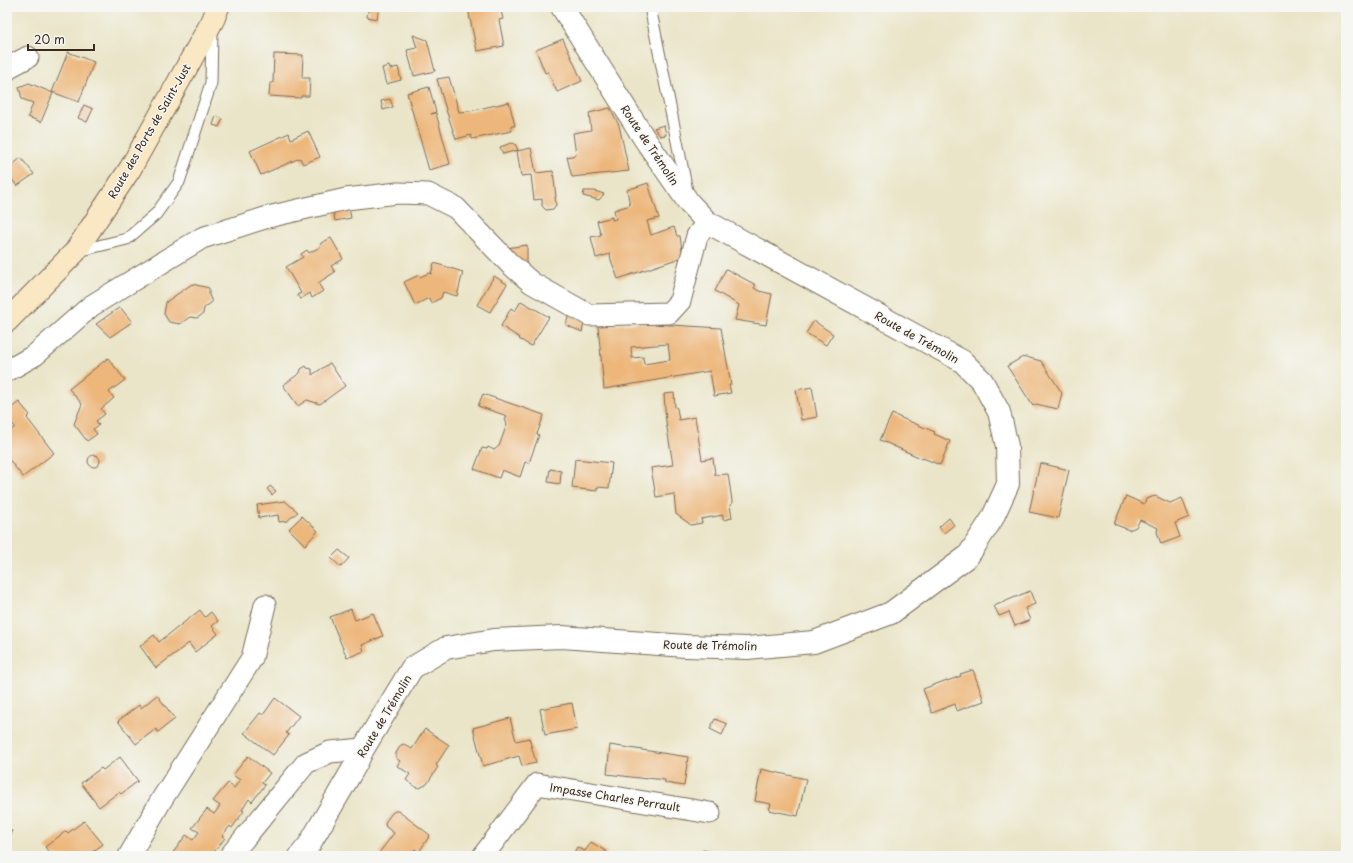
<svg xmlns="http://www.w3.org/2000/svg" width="1353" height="863" viewBox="0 0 1353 863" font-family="'Playpen Sans',sans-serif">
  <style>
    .building { fill: #edb77b; fill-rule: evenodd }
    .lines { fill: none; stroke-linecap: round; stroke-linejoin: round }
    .service-casing { stroke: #786b5a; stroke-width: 13 }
    .minor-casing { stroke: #786b5a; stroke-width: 23 }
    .tertiary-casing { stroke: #786b5a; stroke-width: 24 }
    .secondary-casing { stroke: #786b5a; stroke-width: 24 }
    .service { stroke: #fff; stroke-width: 11 }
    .minor { stroke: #fff; stroke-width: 21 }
    .tertiary { stroke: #fff; stroke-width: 22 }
    .secondary { stroke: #fae7c3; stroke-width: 22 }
    .labels { text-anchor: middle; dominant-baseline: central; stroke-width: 3; stroke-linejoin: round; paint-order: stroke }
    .street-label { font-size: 11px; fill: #3b2a1e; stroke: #f6f6f2 }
  </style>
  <rect width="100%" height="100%" fill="#f6f6f2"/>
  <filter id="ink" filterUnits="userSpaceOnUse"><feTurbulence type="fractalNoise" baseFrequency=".025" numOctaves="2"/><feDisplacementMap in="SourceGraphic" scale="8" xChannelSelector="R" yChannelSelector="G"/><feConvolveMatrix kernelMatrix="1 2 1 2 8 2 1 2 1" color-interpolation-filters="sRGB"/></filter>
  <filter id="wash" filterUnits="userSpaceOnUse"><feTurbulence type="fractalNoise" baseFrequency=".012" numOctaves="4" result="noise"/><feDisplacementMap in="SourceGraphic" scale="16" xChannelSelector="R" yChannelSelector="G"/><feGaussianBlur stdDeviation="0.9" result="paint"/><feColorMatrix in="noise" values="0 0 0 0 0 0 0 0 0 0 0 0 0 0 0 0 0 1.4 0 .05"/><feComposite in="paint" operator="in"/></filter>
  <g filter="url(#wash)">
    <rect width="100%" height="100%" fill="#eae5c8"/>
    <g id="blocks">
      <g class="building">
        <polygon points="369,7 379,7 377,19 367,17"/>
        <polygon points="479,7 500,7 503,19 499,20 504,46 477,51 468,9"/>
        <polygon points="413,35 427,40 435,71 414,76 407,50 417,48"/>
        <polygon points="563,39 582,81 557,92 548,72 545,73 536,50"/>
        <polygon points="68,52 94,62 79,102 52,92"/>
        <polygon points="274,54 303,55 302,78 310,78 309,96 301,96 301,98 269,96 270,83 273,83"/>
        <polygon points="389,66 390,69 398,67 401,80 386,84 382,68"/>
        <polygon points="449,77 459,112 470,111 509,102 515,126 511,126 512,131 472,139 471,135 456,139 447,113 437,79"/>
        <polygon points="29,83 53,93 41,122 28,117 33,103 22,99 19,87"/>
        <polygon points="429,87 436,112 431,114 436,113 450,164 429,170 407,93"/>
        <polygon points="390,99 393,107 383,110 381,101"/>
        <polygon points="84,105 93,109 87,122 78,118"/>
        <polygon points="610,108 619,125 629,171 572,177 567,157 576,155 573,133 591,130 589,113"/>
        <polygon points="216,116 223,119 219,127 213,125"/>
        <polygon points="664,125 666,135 660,136 654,128"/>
        <polygon points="308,131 320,157 303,164 300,158 261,175 250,151 289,133 291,139"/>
        <polygon points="511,143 515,144 518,150 503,154 500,147"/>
        <polygon points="531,148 536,173 553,171 556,197 555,197 556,205 553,209 546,210 542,206 542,199 534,200 531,175 521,176 517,151"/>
        <polygon points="21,158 34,174 17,186 7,173 7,169"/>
        <polygon points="648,183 659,218 647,221 651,235 674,227 677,236 680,236 683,257 618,279 611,260 610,254 596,258 591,237 601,235 597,221 612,217 612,220 616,219 614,210 630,205 627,190"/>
        <polygon points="584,191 595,191 604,194 599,200 583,196"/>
        <polygon points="349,207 351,218 335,221 333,209"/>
        <polygon points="331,238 343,259 331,266 335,272 318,283 323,291 312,298 310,293 300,299 297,295 301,293 286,267 303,257 301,254 307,250 309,253 320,247 321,243"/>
        <polygon points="527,245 527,262 523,266 507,248"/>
        <polygon points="434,263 463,272 457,296 443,292 441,298 431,303 429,298 415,305 404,282 419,275 420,277 429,273 431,274"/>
        <polygon points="726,269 756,285 754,288 759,291 772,294 766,325 735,320 739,305 715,291"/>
        <polygon points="494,276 507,284 490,312 477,305"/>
        <polygon points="192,284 209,288 209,295 212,302 204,308 203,314 197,318 190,317 180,324 169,322 164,314 166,302"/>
        <polygon points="521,301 549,317 531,346 519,339 520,338 501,326 511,308 515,311"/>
        <polygon points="120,307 132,322 110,337 96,324"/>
        <polygon points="569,313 584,322 582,332 566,325"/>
        <polygon points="814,321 833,334 826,345 806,333"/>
        <path d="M 637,323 L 721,328 L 731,385 L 729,385 L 731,393 L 714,396 L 710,371 L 604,389 L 598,326 ZM 668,344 L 670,360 L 644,364 L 643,357 L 632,358 L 631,347 Z"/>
        <polygon points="1023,357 1024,358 1026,357 1041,361 1062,393 1058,409 1036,404 1033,406 1007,366"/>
        <polygon points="108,358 125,380 109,392 114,398 101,409 105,414 96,421 99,425 93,429 97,434 87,441 74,424 82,404 69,389"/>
        <polygon points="330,363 345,386 320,404 307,400 298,406 283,385 300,373 301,369 306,366 307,368 312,369 312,375"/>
        <polygon points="812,387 817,417 801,420 796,390"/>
        <polygon points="674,393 675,407 677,408 679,420 695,417 702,460 713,458 715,475 728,474 732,501 732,504 730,505 732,518 723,520 723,515 701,519 702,523 691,525 676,514 674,494 656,497 651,468 673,465 666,422 664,394"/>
        <polygon points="483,394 544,415 537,434 539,435 529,463 525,462 520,477 502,470 499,478 474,469 482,448 487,449 488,447 494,450 499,446 507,424 505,420 507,416 478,406"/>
        <polygon points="19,402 30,415 27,418 54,453 23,477 7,457 7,433 15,427 7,418 7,411"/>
        <polygon points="892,414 935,432 934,434 950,441 940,465 923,458 923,459 880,440"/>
        <circle cx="94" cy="461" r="6"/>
        <polygon points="575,459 612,463 609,488 597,487 597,491 572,488"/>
        <polygon points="1040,463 1069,470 1058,518 1029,512"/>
        <polygon points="550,469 561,471 560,484 548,482"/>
        <polygon points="270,486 276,491 272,495 267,489"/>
        <polygon points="1126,496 1144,504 1146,499 1155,496 1170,503 1182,498 1189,517 1175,523 1180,537 1161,544 1157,532 1158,528 1140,520 1136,527 1129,530 1114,524"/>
        <polygon points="285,501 298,512 287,521 279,522 278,515 259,518 257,505"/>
        <polygon points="302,516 318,531 305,545 289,529"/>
        <polygon points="949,518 954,525 944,533 939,527"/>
        <polygon points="339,550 349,558 341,567 331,558"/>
        <polygon points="1030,591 1035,604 1025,608 1030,620 1015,626 1009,612 999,616 994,606"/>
        <polygon points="351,609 355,620 373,613 383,636 362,645 364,651 347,658 330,617"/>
        <polygon points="200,610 205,617 211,612 218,621 212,626 218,634 195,652 189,643 156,668 140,646 154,635 159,642"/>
        <polygon points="973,670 984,701 957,711 955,704 932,713 923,689 947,680 947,681 961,676 960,674"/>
        <polygon points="157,695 175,719 158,732 156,729 136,744 118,721 139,705 141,708"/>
        <polygon points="275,698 299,716 286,733 289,735 273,755 244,733 260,713 263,715"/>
        <polygon points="572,703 577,729 545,735 540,709"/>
        <polygon points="510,718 516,741 529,738 536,763 522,766 519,756 483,766 473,728"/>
        <polygon points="715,719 727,724 722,735 710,729"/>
        <polygon points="425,729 449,745 436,765 438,767 427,784 420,788 416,787 406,780 410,774 397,766 400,761 396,758 396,753 401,745 404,744 412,749"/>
        <polygon points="610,745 688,757 684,786 665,783 665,780 647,778 647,779 607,774"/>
        <polygon points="248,756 270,773 262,783 265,785 252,802 249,799 242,810 244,811 232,828 230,826 222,836 225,838 212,855 208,852 206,856 175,856 172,854 186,835 193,840 199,832 192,828 207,809 214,814 220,806 213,801 228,783 234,788 240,780 233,775"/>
        <polygon points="120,757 138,781 121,794 119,792 99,807 81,783 101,768 103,770"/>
        <polygon points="761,769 806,779 798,816 769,810 771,804 755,801"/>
        <polygon points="395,811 398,811 430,835 419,852 415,849 410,856 383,856 379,853 394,833 386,827 385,824 386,821 392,813"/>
        <polygon points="84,821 103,844 87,856 84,856 83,855 81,856 53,856 45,847 66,831 68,833"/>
        <polygon points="7,829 12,831 8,837 7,836"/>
        <polygon points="591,842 607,852 604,856 572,856 577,847 585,851"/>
        <polygon points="703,850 727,855 727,856 702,856"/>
      </g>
    </g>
  </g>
  <g filter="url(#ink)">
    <use href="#blocks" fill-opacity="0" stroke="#786b5a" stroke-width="1"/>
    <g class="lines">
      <defs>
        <g id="service">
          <polyline points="650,7 687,191"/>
          <polyline points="78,251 127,239 156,214 179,182 211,83 212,31"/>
        </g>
        <g id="minor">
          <polyline points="7,70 11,66 28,57"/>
          <polyline points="7,371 35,355 91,306 202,238 268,217 346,199 398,193 428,194 456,208 510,264 532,283 589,315 669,313 680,301 697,236 707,222"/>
          <polyline points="129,856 162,799 252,658 265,605"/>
          <polyline points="230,856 306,763 330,752 363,749"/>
          <polyline points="483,856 537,784 710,813"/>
        </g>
        <polyline id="tertiary" points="300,856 309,845 356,764 363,749 412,668 446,648 494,640 562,637 686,646 747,648 814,642 891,613 968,556 992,519 1008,484 1007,446 999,412 982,381 962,361 707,222 689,203 644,138 562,7"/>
        <polyline id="secondary" points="7,321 75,252 130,169 213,20 218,7"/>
      </defs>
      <use href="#service" class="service-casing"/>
      <use href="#minor" class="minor-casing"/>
      <use href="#tertiary" class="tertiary-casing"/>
      <use href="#secondary" class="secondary-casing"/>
      <use href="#service" class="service"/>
      <use href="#minor" class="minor"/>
      <use href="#tertiary" class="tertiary"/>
      <use href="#secondary" class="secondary"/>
    </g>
  </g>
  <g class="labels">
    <g class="street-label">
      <text transform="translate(149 131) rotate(-60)">Route des Ports de Saint-Just</text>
      <text transform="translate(650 145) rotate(56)">Route de Trémolin</text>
      <text transform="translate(917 337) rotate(29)">Route de Trémolin</text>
      <text transform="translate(710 645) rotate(1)">Route de Trémolin</text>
      <text transform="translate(384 716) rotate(-59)">Route de Trémolin</text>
      <text transform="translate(615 797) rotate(9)">Impasse Charles Perrault</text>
    </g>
  </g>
  <rect width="1353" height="863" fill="none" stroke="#f6f6f2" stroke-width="24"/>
  <path d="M28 44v6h66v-6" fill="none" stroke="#3b2a1e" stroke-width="2"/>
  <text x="34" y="44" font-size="12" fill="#3b2a1e" stroke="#f6f6f2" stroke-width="3" paint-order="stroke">20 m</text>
</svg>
